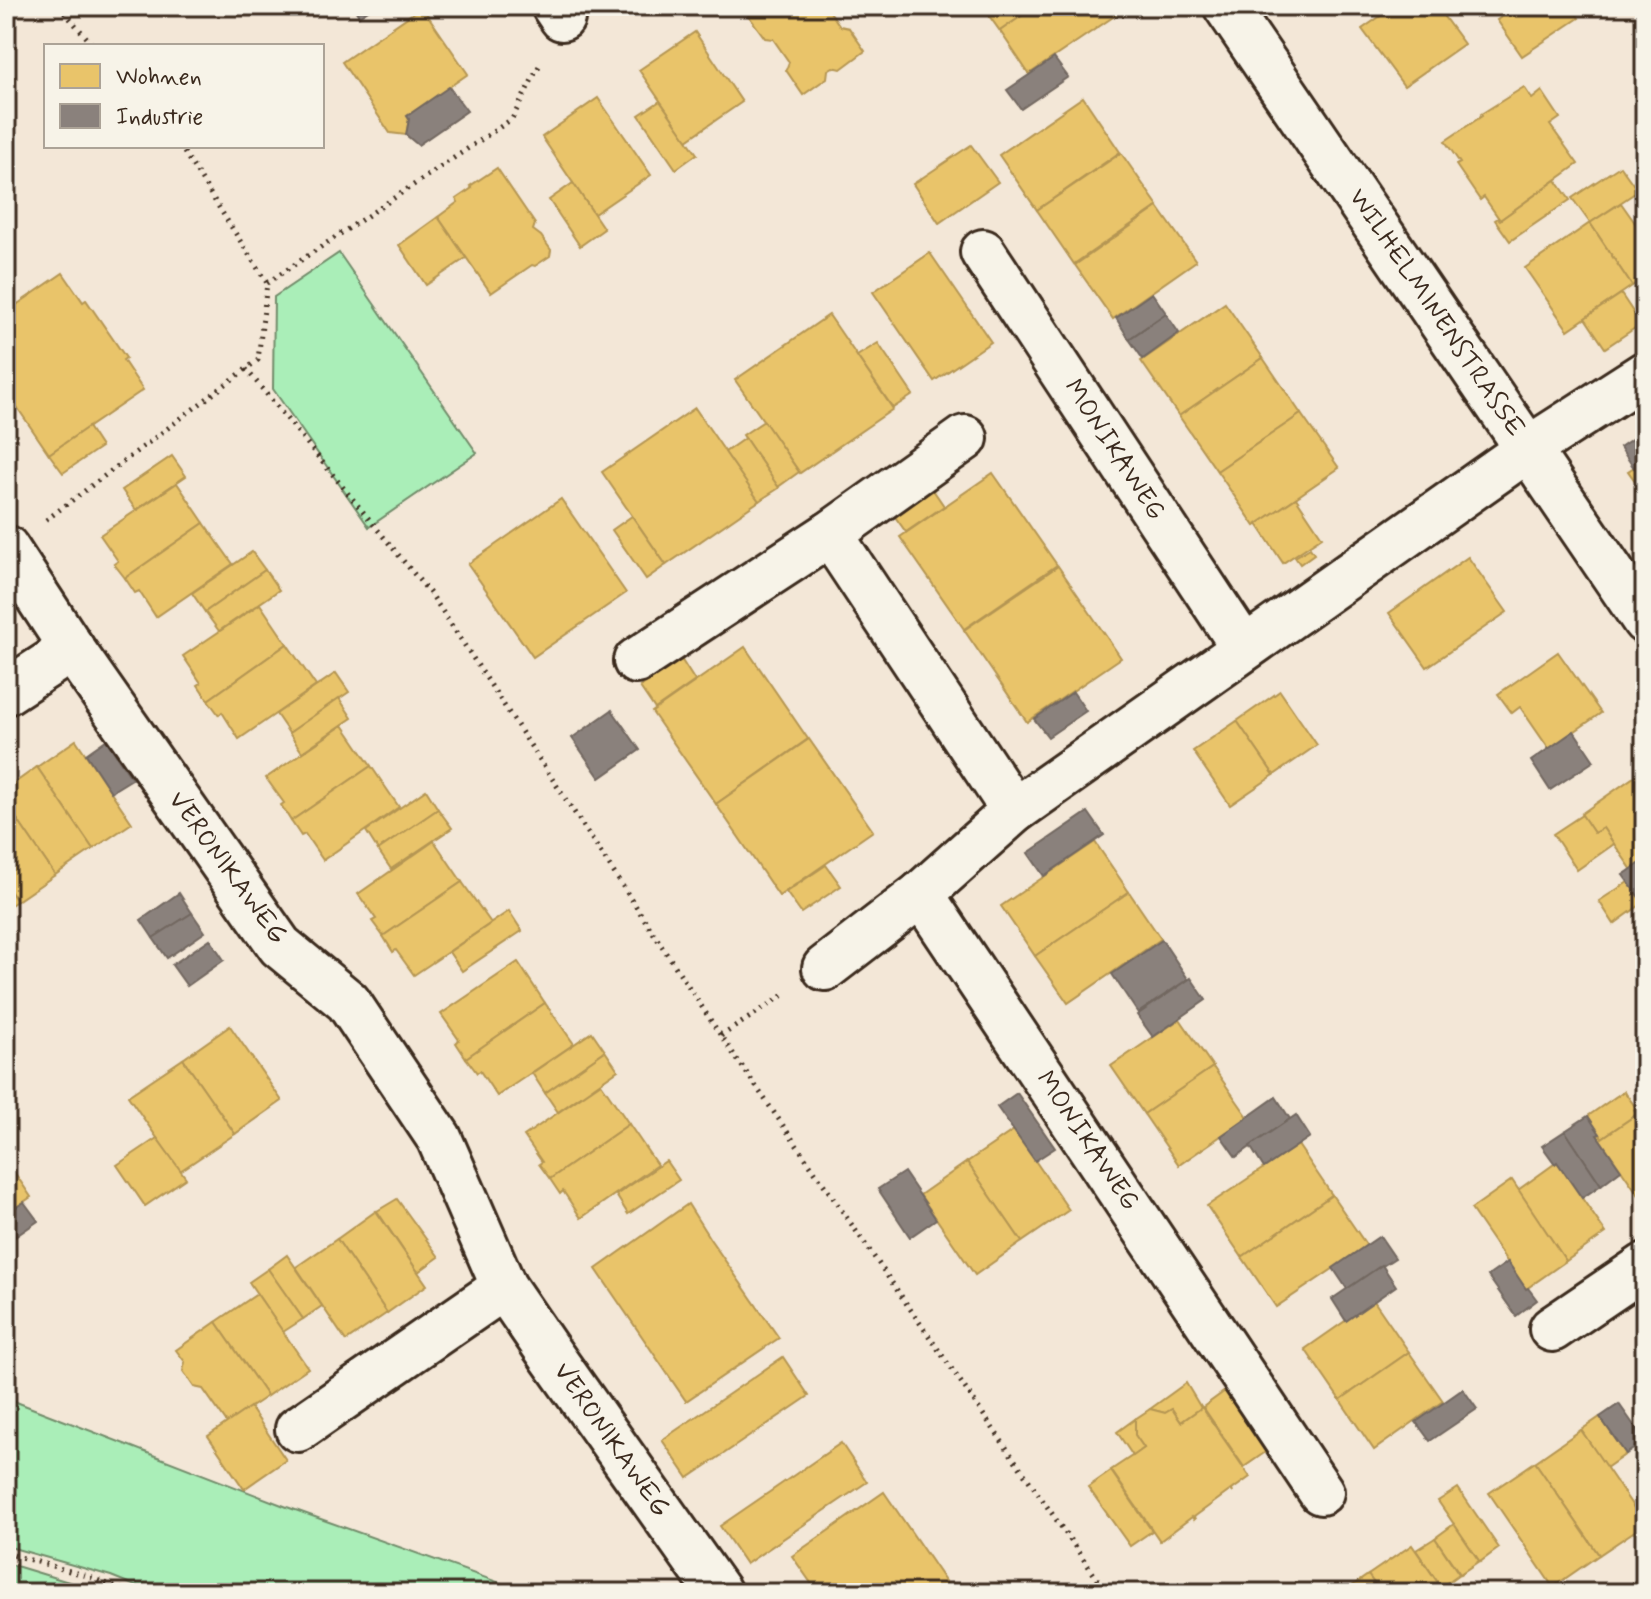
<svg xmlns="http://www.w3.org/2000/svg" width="1651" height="1599" viewBox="0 0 1651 1599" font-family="Mynerve,sans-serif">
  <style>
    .green { fill: #aaeeb8; stroke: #728c6b; stroke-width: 2 }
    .homes { fill: #e9c46a; stroke: #b59653; stroke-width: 2 }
    .industry { fill: #8a817c; stroke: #726760; stroke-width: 2 }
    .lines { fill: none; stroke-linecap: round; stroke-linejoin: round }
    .minor-casing { stroke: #3b2a1e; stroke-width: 50 }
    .path { stroke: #3b2a1e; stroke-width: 5; stroke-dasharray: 2 6; stroke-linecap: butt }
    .minor { stroke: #f7f3e8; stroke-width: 44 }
    .labels { text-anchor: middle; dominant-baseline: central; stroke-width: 8; stroke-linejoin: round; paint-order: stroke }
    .street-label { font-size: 26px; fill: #3b2a1e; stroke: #f7f3e8 }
  </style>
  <rect width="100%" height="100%" fill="#f3e7d7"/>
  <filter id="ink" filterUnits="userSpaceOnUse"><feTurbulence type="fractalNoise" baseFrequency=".0125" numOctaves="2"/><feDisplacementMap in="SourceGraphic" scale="16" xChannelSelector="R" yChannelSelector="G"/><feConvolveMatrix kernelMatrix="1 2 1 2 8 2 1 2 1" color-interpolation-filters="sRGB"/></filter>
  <g filter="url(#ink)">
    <g class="green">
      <polygon points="339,253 477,453 369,527 273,389 274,297"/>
      <polygon points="6,1398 287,1507 528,1593 153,1593 111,1576 6,1546"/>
      <polygon points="6,1563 92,1589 103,1593 6,1593"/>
    </g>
    <g class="homes">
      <polygon points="760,6 826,6 840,26 849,28 865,51 841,69 833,67 828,70 827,78 803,95 786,70 789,62 773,39 765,38 748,15"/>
      <polygon points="982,6 1036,6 1000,31"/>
      <polygon points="1036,6 1110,6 1116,15 1029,74 1000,31"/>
      <polygon points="1395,6 1436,6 1464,44 1404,86 1362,29"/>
      <polygon points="1517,6 1571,6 1579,18 1522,56 1497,20"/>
      <polygon points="422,7 468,74 407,116 409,119 406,135 390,133 342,62"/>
      <polygon points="695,32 742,102 687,140 639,70"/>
      <polygon points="1524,87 1532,99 1542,91 1560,118 1550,125 1578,164 1500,220 1484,197 1480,200 1456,165 1460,163 1445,141 1482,116 1481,114"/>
      <polygon points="1083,97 1120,152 1037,210 999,155"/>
      <polygon points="598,98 651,175 594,214 542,137"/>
      <polygon points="660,101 697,154 676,169 639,115"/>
      <polygon points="971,145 998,182 939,223 913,184"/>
      <polygon points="1121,153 1158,206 1074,264 1037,210"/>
      <polygon points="1620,166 1638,191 1590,223 1572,198"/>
      <polygon points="497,168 535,224 533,230 541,236 551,250 550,256 535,266 532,265 491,293 438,217 458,202 456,199 472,188 470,186"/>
      <polygon points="1556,180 1570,200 1510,241 1495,220 1498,218 1500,220"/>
      <polygon points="573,183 604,229 580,246 549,200"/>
      <polygon points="1621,203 1645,237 1645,278 1632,286 1590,223"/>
      <polygon points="1158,207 1196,261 1113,319 1075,265"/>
      <polygon points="438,217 466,258 426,285 399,245"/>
      <polygon points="1590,223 1632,286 1568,330 1525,268"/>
      <polygon points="930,253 991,342 934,381 873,292"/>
      <polygon points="63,273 83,302 86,300 126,358 123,360 143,390 49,454 6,391 6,312"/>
      <polygon points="1621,294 1641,324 1605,348 1585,318"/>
      <polygon points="1225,303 1263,358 1179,416 1141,361"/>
      <polygon points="829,315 893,409 800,473 735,380"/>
      <polygon points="878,343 913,395 893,408 857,356"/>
      <polygon points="1263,358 1301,414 1217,471 1179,416"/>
      <polygon points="695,408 759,501 666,565 602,472"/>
      <polygon points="1301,414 1339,468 1255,526 1217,471"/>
      <polygon points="764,421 799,472 778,487 743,435"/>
      <polygon points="88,427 101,447 63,473 49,454"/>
      <polygon points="745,438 779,488 759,501 725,452"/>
      <polygon points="172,456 186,476 136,510 122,490"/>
      <polygon points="1645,460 1645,495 1628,471"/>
      <polygon points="993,473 1057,565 964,629 900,537"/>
      <polygon points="177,483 204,523 125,578 114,564 118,561 100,535"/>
      <polygon points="931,487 944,506 906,532 893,514"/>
      <polygon points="1296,498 1322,537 1283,563 1257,524"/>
      <polygon points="561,499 626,593 533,657 468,564"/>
      <polygon points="632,516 666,565 646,579 612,530"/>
      <polygon points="204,523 233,564 156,617 139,591 135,593 125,578"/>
      <polygon points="1310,548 1314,554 1300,564 1295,557"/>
      <polygon points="252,552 265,570 205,612 192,593"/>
      <polygon points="1468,557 1507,612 1427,667 1389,613"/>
      <polygon points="1058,566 1121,658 1027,722 964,630"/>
      <polygon points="265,570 279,590 219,631 205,612"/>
      <polygon points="260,604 287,644 208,700 198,685 201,683 183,656"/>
      <polygon points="287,644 316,686 239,739 222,712 219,715 208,700"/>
      <polygon points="745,647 808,739 716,804 652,712"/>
      <polygon points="1558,652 1601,713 1549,749 1520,707 1512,713 1498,694"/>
      <polygon points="681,659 695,681 655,709 640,687"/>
      <polygon points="336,673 349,692 289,733 276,714"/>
      <polygon points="1280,691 1317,745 1274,775 1237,721"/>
      <polygon points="339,698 352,718 302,752 289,733"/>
      <polygon points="1237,721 1274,775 1230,805 1193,751"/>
      <polygon points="343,725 371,766 291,821 281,805 284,803 266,778"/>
      <polygon points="809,739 873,831 779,896 716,804"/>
      <polygon points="76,740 132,823 93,849 37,767"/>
      <polygon points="371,766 399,807 323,860 305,834 301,836 291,821"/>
      <polygon points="37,767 93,849 55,875 6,803 6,789"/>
      <polygon points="1641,772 1645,778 1645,860 1632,870 1603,828 1594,833 1581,814"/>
      <polygon points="426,790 438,809 378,850 366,831"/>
      <polygon points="6,803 55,875 17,901 6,885"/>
      <polygon points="438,809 452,828 391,869 378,850"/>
      <polygon points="1582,815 1594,833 1603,828 1614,844 1577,870 1553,834"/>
      <polygon points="434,841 462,882 383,936 372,921 376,919 358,894"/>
      <polygon points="1095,842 1129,892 1035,956 1001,906"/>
      <polygon points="826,865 841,886 801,913 786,892"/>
      <polygon points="462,882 491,923 414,975 396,950 393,952 383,936"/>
      <polygon points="1628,882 1643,903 1614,924 1599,901"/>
      <polygon points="6,885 17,901 6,908"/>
      <polygon points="1129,892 1161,939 1068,1003 1035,956"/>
      <polygon points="509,911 522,931 462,971 449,952"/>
      <polygon points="518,962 545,1003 466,1058 456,1043 459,1040 441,1014"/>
      <polygon points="545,1003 574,1044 497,1096 480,1071 477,1073 466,1058"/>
      <polygon points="1180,1019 1213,1067 1144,1114 1111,1066"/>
      <polygon points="230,1026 282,1101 235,1134 183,1059"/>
      <polygon points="592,1032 605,1051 545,1093 532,1073"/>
      <polygon points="605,1051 618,1070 558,1112 545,1093"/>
      <polygon points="183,1059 235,1134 180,1171 128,1096"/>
      <polygon points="1213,1067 1248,1117 1179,1165 1144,1114"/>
      <polygon points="601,1083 629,1124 550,1179 539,1164 542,1162 524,1136"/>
      <polygon points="1624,1091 1636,1108 1634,1110 1637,1114 1602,1138 1588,1116"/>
      <polygon points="1637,1108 1645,1120 1645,1204 1597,1135 1600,1134 1602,1138 1637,1114 1634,1110"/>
      <polygon points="629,1124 657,1165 581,1218 563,1191 560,1194 550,1179"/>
      <polygon points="1014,1130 1069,1210 1022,1242 967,1162"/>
      <polygon points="157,1138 186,1178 145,1206 117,1165"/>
      <polygon points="1298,1145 1332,1195 1242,1257 1207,1206"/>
      <polygon points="6,1160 31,1197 6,1214"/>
      <polygon points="666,1161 679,1180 628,1214 616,1195"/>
      <polygon points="967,1162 1022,1242 975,1275 920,1195"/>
      <polygon points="1557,1162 1606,1233 1566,1261 1518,1190"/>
      <polygon points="1512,1180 1566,1261 1526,1289 1471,1209"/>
      <polygon points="1332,1195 1367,1246 1276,1307 1242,1257"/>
      <polygon points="397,1199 439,1257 418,1272 377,1211"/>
      <polygon points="688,1204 710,1239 779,1338 686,1401 596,1269"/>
      <polygon points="376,1211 427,1285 387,1313 337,1239"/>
      <polygon points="337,1239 387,1313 346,1341 296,1267"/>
      <polygon points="287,1255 322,1306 303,1319 268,1269"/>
      <polygon points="268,1269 303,1319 283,1332 249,1282"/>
      <polygon points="257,1294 308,1368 267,1396 216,1322"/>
      <polygon points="1374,1301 1409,1352 1340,1400 1305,1349"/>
      <polygon points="216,1322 267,1396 227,1423 203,1389 194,1387 183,1371 185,1362 176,1350"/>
      <polygon points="1409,1352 1443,1401 1374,1450 1340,1400"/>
      <polygon points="783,1357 809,1396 688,1478 662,1440"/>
      <polygon points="1186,1383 1201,1408 1181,1422 1172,1409 1165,1413 1150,1409"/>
      <polygon points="1225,1391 1267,1451 1244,1467 1203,1407"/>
      <polygon points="1201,1406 1250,1477 1232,1490 1233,1493 1231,1490 1194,1517 1195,1519 1194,1520 1192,1517 1160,1541 1111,1470 1144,1448 1135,1435 1135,1419 1150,1409 1165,1413 1172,1409 1181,1422 1201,1408"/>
      <polygon points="250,1407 286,1460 244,1489 208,1436"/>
      <polygon points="1600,1417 1626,1454 1606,1468 1581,1430"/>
      <polygon points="1135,1419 1135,1435 1144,1448 1133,1456 1117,1432"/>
      <polygon points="1581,1430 1645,1524 1599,1555 1535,1462"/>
      <polygon points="841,1443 867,1482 746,1564 720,1526"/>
      <polygon points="1535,1462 1599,1555 1553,1587 1489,1493"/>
      <polygon points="1111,1471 1152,1531 1130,1546 1088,1487"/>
      <polygon points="1458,1488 1499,1548 1480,1562 1438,1501"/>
      <polygon points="884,1492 953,1593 818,1593 792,1556"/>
      <polygon points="1454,1524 1479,1561 1460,1574 1435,1538"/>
      <polygon points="1435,1538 1459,1574 1441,1587 1416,1550"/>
      <polygon points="1412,1545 1445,1593 1381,1593 1368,1575"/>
      <polygon points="1368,1575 1381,1593 1342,1593"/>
    </g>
    <g class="industry">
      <polygon points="353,6 374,6 359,16"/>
      <polygon points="1054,58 1068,77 1021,109 1007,90"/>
      <polygon points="449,87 467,111 418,145 406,135 409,119 407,116"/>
      <polygon points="1152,293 1166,313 1129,339 1116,318"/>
      <polygon points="1166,314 1179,333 1143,359 1129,339"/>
      <polygon points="1645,430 1645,460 1634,468 1620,447"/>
      <polygon points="1073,692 1086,711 1048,737 1034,719"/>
      <polygon points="612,710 640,750 600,778 572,738"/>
      <polygon points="1574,731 1594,761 1550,790 1531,761"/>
      <polygon points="106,740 132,779 111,792 86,754"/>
      <polygon points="1088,812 1104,835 1044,876 1028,853"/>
      <polygon points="1645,860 1645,902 1643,903 1623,875"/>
      <polygon points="179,893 192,913 153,938 141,920"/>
      <polygon points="192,913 205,932 167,958 153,938"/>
      <polygon points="210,939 224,960 187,986 172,965"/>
      <polygon points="1162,940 1188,979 1138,1013 1112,974"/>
      <polygon points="1191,978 1206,1000 1153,1037 1137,1015"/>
      <polygon points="1017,1093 1055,1148 1035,1161 997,1107"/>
      <polygon points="1276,1097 1290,1119 1236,1157 1221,1136"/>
      <polygon points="1296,1115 1310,1137 1264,1168 1250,1146"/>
      <polygon points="1588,1116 1600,1134 1597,1135 1621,1170 1601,1185 1565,1131"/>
      <polygon points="1565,1131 1601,1185 1582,1198 1557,1162 1555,1164 1542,1146"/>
      <polygon points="904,1172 936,1219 910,1237 878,1189"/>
      <polygon points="24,1202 38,1221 6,1243 6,1214"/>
      <polygon points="1380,1236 1395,1258 1347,1289 1333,1268"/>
      <polygon points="1508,1262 1526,1289 1528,1288 1537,1300 1516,1316 1488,1276"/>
      <polygon points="1382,1265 1396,1286 1346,1321 1332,1299"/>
      <polygon points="1463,1389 1477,1409 1430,1441 1416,1422"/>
      <polygon points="1619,1404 1645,1441 1626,1454 1600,1417"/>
    </g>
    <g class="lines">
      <defs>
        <g id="minor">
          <polyline points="554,6 562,18"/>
          <polyline points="1226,6 1645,621"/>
          <polyline points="983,252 1244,648"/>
          <polyline points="830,534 1014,811"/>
          <polyline points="6,548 72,649 280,946 348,1002 439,1138 504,1287 550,1354 719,1593"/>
          <polyline points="636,661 830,534 965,438"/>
          <polyline points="6,692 72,649"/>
          <polyline points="825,968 921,894"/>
          <polyline points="1552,1329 1645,1266"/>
          <polyline points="298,1429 504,1287"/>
          <polyline points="1321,1492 921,894 1014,811 1528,449 1645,374"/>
        </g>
      </defs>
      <use href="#minor" class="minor-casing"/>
      <g class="path">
        <polyline points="59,6 94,46"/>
        <polyline points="267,283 512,119 541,62"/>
        <polyline points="246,369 433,597 721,1036 1107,1593"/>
        <polyline points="46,520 258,360 267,283 180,146"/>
        <polyline points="721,1036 784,995"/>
        <polyline points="6,1553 87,1576 131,1593"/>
      </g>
      <use href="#minor" class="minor"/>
    </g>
  </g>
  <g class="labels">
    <g class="street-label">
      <text transform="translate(1436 313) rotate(56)">WILHELMINENSTRASSE</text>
      <text transform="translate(1114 450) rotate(57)">MONIKAWEG</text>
      <text transform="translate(227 868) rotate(54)">VERONIKAWEG</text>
      <text transform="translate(1087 1141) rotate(56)">MONIKAWEG</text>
      <text transform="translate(611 1440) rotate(55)">VERONIKAWEG</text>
    </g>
  </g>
  <rect width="1651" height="1599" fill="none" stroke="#f7f3e8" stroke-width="32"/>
  <rect x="16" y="16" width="1619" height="1567" fill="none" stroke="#3b2a1e" stroke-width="3" filter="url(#ink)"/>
  <rect x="44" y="44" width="280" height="104" fill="#f7f3e8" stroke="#aca397" stroke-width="2"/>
  <rect x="60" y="64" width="40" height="24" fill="#e9c46a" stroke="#aca397" stroke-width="2"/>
  <text x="116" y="84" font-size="24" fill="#3b2a1e">Wohnen</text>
  <rect x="60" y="104" width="40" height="24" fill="#8a817c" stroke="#aca397" stroke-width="2"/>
  <text x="116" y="124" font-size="24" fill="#3b2a1e">Industrie</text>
</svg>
